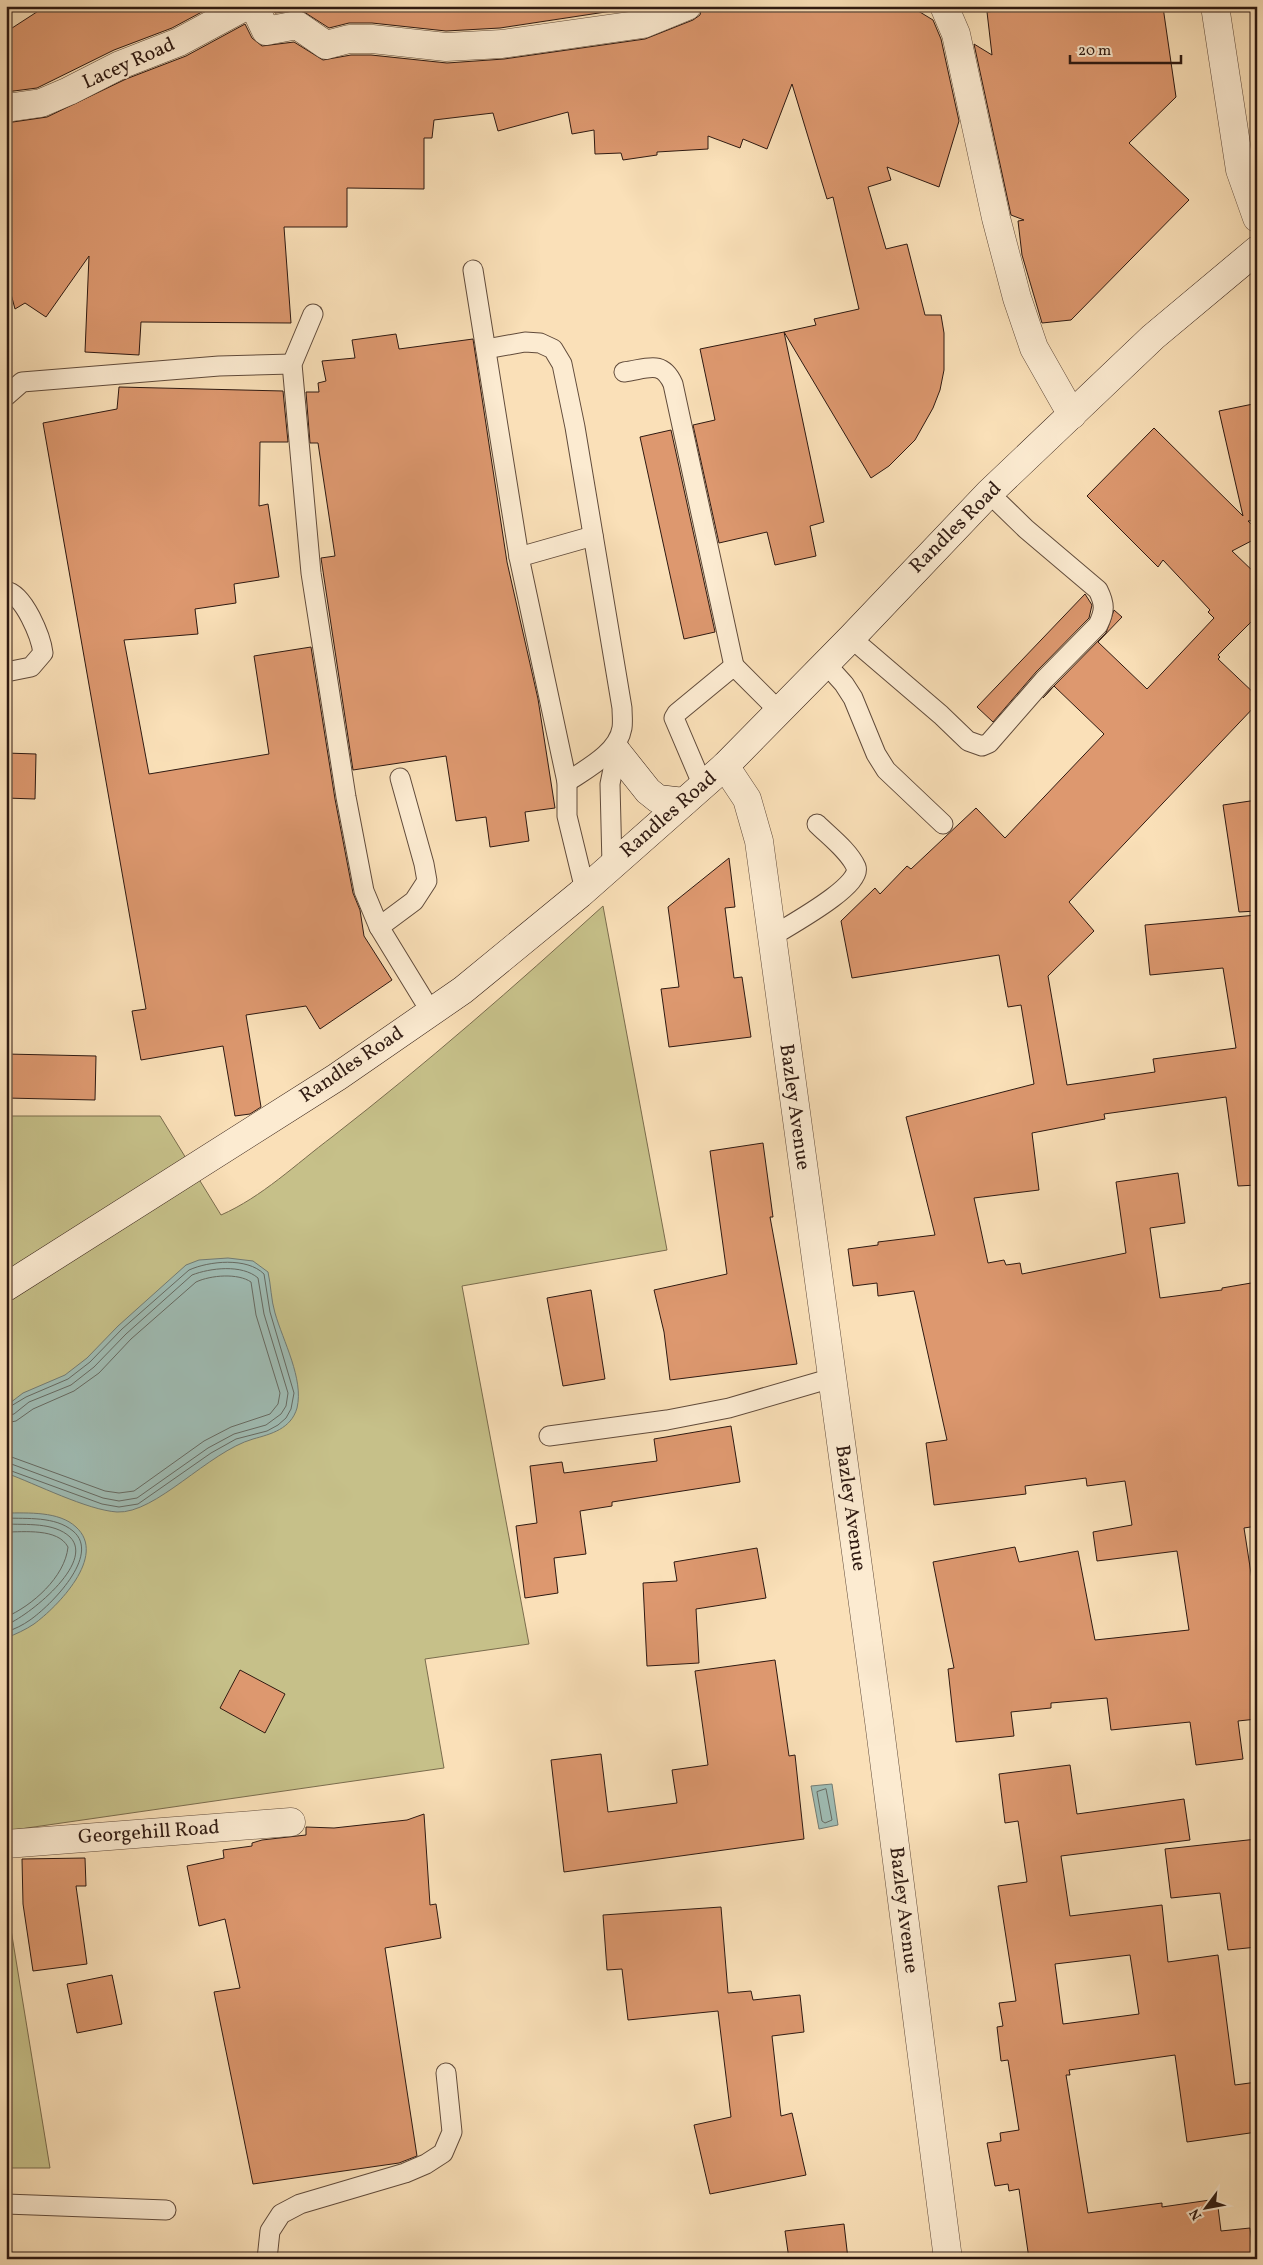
<svg xmlns="http://www.w3.org/2000/svg" width="1263" height="2265" viewBox="0 0 1263 2265" font-family="Vollkorn,serif">
  <style>
    .green { fill: #c6c089; stroke: #7a6c4d }
    .water { fill: #9fbcb4; stroke: #727b73 }
    .lines { fill: none; stroke-linecap: round; stroke-linejoin: round }
    .shore { stroke: #666a62; stroke-width: 1 }
    .building { fill: #dd986f; stroke: #2e1911; fill-rule: evenodd }
    .lane-casing { stroke: #614b3b; stroke-width: 21 }
    .street-casing { stroke: #614b3b; stroke-width: 29 }
    .secondary-casing { stroke: #2e1911; stroke-width: 29 }
    .lane { stroke: #fcebd1; stroke-width: 19 }
    .street { stroke: #fcebd1; stroke-width: 28 }
    .secondary { stroke: #fcebd1; stroke-width: 28 }
    .labels { text-anchor: middle; dominant-baseline: central; stroke-width: 4.5; stroke-linejoin: round; paint-order: stroke }
    .street-label { font-size: 20px; fill: #2e1911; stroke: #fcebd1 }
  </style>
  <rect width="100%" height="100%" fill="#fae0b8"/>
  <filter id="stains"><feTurbulence type="fractalNoise" baseFrequency=".004" numOctaves="4"/><feColorMatrix values="0 0 0 0 .2 0 0 0 0 .09 0 0 0 0 .02 0 0 0 .5 -.17"/></filter>
  <radialGradient id="worn" r=".72"><stop offset=".6" stop-color="#630" stop-opacity="0"/><stop offset="1" stop-color="#630" stop-opacity=".3"/></radialGradient>
  <g class="green">
    <path d="M 603,906 L 667,1250 L 462,1286 L 529,1644 L 425,1659 L 444,1768 L 6,1831 L 6,1116 L 160,1116 L 221,1215 C 262,1197 296,1164 332,1137 C 426,1064 515,986 603,906 Z"/>
    <polygon points="6,1899 50,2168 6,2168"/>
  </g>
  <g class="water">
    <path d="M 228,1258 L 253,1261 L 268,1272 C 271,1285 271,1300 275,1313 C 283,1341 304,1379 297,1408 C 291,1429 271,1434 253,1439 C 208,1452 156,1514 117,1512 C 87,1510 36,1484 6,1473 L 6,1406 L 23,1393 L 65,1375 L 87,1358 L 118,1326 L 186,1265 L 199,1260 Z"/>
    <path d="M 6,1513 C 28,1513 59,1511 76,1527 C 108,1556 57,1607 34,1624 C 25,1630 16,1634 6,1638 Z"/>
    <polygon points="832,1784 838,1825 819,1829 811,1786"/>
  </g>
  <g class="lines">
    <g class="shore">
      <path d="M 6,1409 L 26,1397 L 68,1379 L 90,1362 L 122,1329 L 189,1270 C 209,1261 247,1257 264,1274 L 270,1312 L 294,1393 L 291,1409 L 286,1418 L 278,1425 L 267,1431 L 236,1439 L 211,1453 L 138,1504 L 119,1507 L 102,1504 L 6,1469"/>
      <path d="M 6,1416 L 14,1414 L 29,1402 L 71,1385 L 94,1367 L 126,1334 L 192,1275 C 210,1268 242,1264 258,1278 L 264,1314 L 288,1393 L 286,1406 L 281,1414 L 266,1425 L 234,1434 L 208,1448 L 137,1498 L 119,1501 L 103,1498 L 6,1462"/>
      <path d="M 6,1423 L 16,1421 L 33,1409 L 74,1391 L 99,1373 L 131,1339 L 196,1282 C 211,1275 238,1273 251,1282 L 256,1315 L 280,1393 L 278,1404 L 270,1414 L 231,1427 L 204,1441 L 134,1491 L 119,1493 L 105,1491 L 6,1455"/>
      <path d="M 6,1518 C 27,1519 55,1516 73,1531 C 102,1555 50,1606 30,1620 C 23,1625 15,1629 6,1632"/>
      <path d="M 6,1524 C 26,1525 54,1522 70,1537 C 96,1563 27,1617 6,1625"/>
      <path d="M 6,1532 C 24,1532 58,1528 68,1547 C 65,1577 32,1606 6,1617"/>
      <polygon points="826,1789 832,1820 825,1823 822,1821 817,1792"/>
    </g>
  </g>
  <g class="building">
    <polygon points="46,6 213,6 172,28 114,50 37,88 6,92 6,29 9,30"/>
    <polygon points="271,6 645,6 500,28 446,31 372,23 349,23 329,28 301,10 275,13"/>
    <polygon points="702,6 910,6 933,20 941,39 959,121 939,187 887,167 891,180 868,187 886,249 907,244 925,315 941,315 944,333 944,370 940,390 933,408 915,440 889,466 871,478 784,332 816,325 814,319 859,309 833,197 827,199 792,84 767,149 743,139 740,148 708,136 708,149 657,152 657,155 623,160 621,153 595,154 594,130 572,134 568,112 498,131 493,113 434,120 432,138 424,138 424,189 347,188 347,227 284,227 291,323 141,322 139,355 85,352 89,256 46,317 25,303 15,309 6,275 6,123 47,117 126,79 186,56 245,24 252,38 262,46 294,42 323,60 351,55 371,55 447,63 504,59 645,39 693,20 700,15"/>
    <polygon points="1013,6 1163,7 1176,97 1129,143 1189,200 1071,320 1042,323 1022,255 1018,221 1024,220 1011,215 974,44 992,55 987,12 1013,9"/>
    <polygon points="784,332 824,522 810,526 816,556 775,565 767,532 719,543 693,425 715,420 700,349"/>
    <polygon points="396,334 399,349 473,339 507,562 538,699 555,808 525,812 529,841 490,847 486,817 456,821 446,756 353,770 321,558 335,556 318,443 310,443 306,392 319,392 318,383 326,381 322,361 355,358 352,340"/>
    <polygon points="119,387 283,391 288,442 260,442 259,506 268,504 279,577 234,584 236,603 195,609 198,634 124,640 149,774 269,754 254,656 311,647 335,799 353,893 360,910 364,936 392,980 320,1029 306,1006 246,1015 261,1107 250,1114 235,1116 223,1046 141,1060 132,1011 146,1009 43,423 117,409"/>
    <polygon points="1253,404 1257,421 1257,520 1248,521 1257,530 1257,538 1232,551 1257,575 1257,616 1218,655 1220,657 1218,659 1257,696 1257,704 1069,902 1094,931 1048,976 1067,1085 1155,1072 1153,1059 1236,1048 1223,968 1150,975 1145,925 1257,915 1257,1185 1238,1186 1226,1097 1104,1114 1105,1119 1032,1133 1039,1190 974,1198 988,1263 1004,1260 1006,1265 1020,1263 1022,1274 1126,1253 1116,1182 1178,1173 1185,1223 1150,1228 1160,1298 1222,1290 1222,1288 1257,1282 1257,1526 1244,1528 1257,1612 1257,1719 1238,1721 1243,1759 1196,1765 1190,1722 1111,1730 1107,1698 1051,1703 1051,1708 1011,1712 1014,1736 956,1742 948,1669 954,1668 933,1562 1015,1547 1019,1562 1078,1551 1095,1640 1189,1630 1177,1551 1097,1561 1093,1532 1132,1525 1125,1481 1087,1486 1086,1478 1025,1486 1026,1494 934,1505 926,1443 947,1440 914,1291 878,1296 877,1283 853,1286 848,1249 878,1245 878,1242 935,1235 906,1117 1034,1084 1021,1005 1008,1007 999,955 852,978 841,921 875,888 880,894 907,866 911,869 976,808 1005,838 1104,734 1054,686 1043,698 1052,688 1106,633 1114,610 1122,617 1098,642 1147,689 1214,618 1208,612 1210,610 1163,560 1158,567 1087,496 1154,428 1243,516 1219,411"/>
    <polygon points="671,430 715,632 684,639 640,437"/>
    <polygon points="1085,594 1092,605 1089,618 1036,672 993,722 977,707"/>
    <polygon points="6,753 36,754 35,799 6,798"/>
    <polygon points="1257,800 1257,911 1239,912 1223,805"/>
    <polygon points="729,858 735,907 725,908 734,978 742,977 751,1037 669,1047 661,989 679,987 668,907"/>
    <polygon points="6,1054 96,1056 95,1100 6,1098"/>
    <polygon points="763,1143 773,1217 770,1217 797,1364 670,1380 664,1332 654,1290 727,1274 710,1151"/>
    <polygon points="591,1290 605,1379 563,1386 547,1298"/>
    <polygon points="731,1426 740,1482 612,1502 612,1506 580,1511 586,1554 554,1558 558,1593 525,1598 516,1526 537,1523 530,1466 562,1462 564,1473 657,1461 654,1439"/>
    <polygon points="757,1548 766,1598 696,1609 699,1663 647,1666 643,1583 677,1581 674,1562"/>
    <polygon points="775,1660 789,1756 795,1755 804,1839 564,1872 551,1760 601,1754 608,1812 677,1803 672,1770 708,1765 695,1671"/>
    <polygon points="240,1670 285,1694 265,1733 220,1708"/>
    <path d="M 1070,1765 L 1077,1814 L 1184,1799 L 1190,1840 L 1061,1856 L 1070,1916 L 1162,1905 L 1168,1962 L 1218,1955 L 1235,2085 L 1257,2082 L 1257,2132 L 1187,2142 L 1175,2055 L 1069,2070 L 1070,2075 L 1066,2075 L 1088,2213 L 1162,2203 L 1162,2207 L 1217,2199 L 1221,2231 L 1250,2228 L 1254,2259 L 1029,2259 L 1019,2189 L 1009,2191 L 1008,2184 L 995,2186 L 987,2143 L 1001,2141 L 1000,2133 L 1019,2130 L 1008,2060 L 1001,2061 L 997,2027 L 1003,2026 L 999,2003 L 1016,2001 L 998,1886 L 1027,1882 L 1018,1821 L 1005,1823 L 999,1774 ZM 1130,1955 L 1139,2014 L 1063,2024 L 1055,1964 Z"/>
    <polygon points="424,1814 430,1905 436,1904 441,1938 385,1948 417,2156 399,2163 253,2184 214,1992 240,1988 225,1919 199,1926 187,1866 224,1858 223,1850 252,1846 252,1843 262,1840 306,1835 306,1827 334,1828 407,1820"/>
    <polygon points="1257,1839 1257,1947 1228,1950 1220,1893 1171,1898 1165,1849"/>
    <polygon points="85,1858 86,1886 76,1886 87,1964 33,1971 23,1904 22,1859"/>
    <polygon points="721,1907 728,1993 751,1991 753,2000 800,1995 804,2032 772,2036 781,2116 792,2113 806,2175 710,2194 694,2125 731,2117 718,2011 628,2020 622,1969 607,1970 603,1915"/>
    <polygon points="112,1975 122,2024 77,2033 67,1984"/>
    <polygon points="844,2224 848,2259 789,2259 785,2231"/>
  </g>
  <g class="lines">
    <defs>
      <g id="lane">
        <polyline points="473,270 519,557 567,782 567,816 585,890"/>
        <polyline points="313,314 292,364 311,573 346,797 364,891 379,927 431,1012"/>
        <path d="M 486,349 L 525,342 L 540,343 L 553,349 L 562,364 L 575,427 L 622,708 C 622,714 623,722 622,728 C 618,753 586,769 567,782"/>
        <path d="M 624,372 C 647,369 662,359 673,384 L 734,666"/>
        <polyline points="6,396 22,382 219,366 292,364"/>
        <polyline points="519,557 593,536"/>
        <path d="M 6,591 C 24,594 41,637 43,653 L 31,667 L 6,672"/>
        <path d="M 851,638 L 941,715 L 968,741 L 982,746 L 989,743 L 1044,680 L 1098,625 C 1105,611 1105,604 1098,590 L 1026,529 L 989,493"/>
        <polyline points="826,664 844,684 853,698 876,754 886,770 943,824"/>
        <polyline points="703,786 674,718 677,713 734,666 779,711"/>
        <polyline points="612,865 610,784 618,744"/>
        <polyline points="379,927 414,901 427,881 424,864 400,778"/>
        <path d="M 771,937 C 786,927 863,886 856,867 C 849,851 829,836 817,824"/>
        <polyline points="549,1436 667,1420 729,1408 832,1378"/>
        <polyline points="6,2204 166,2210"/>
        <polyline points="267,2259 270,2231 281,2214 300,2204 405,2173 426,2164 443,2153 452,2132 446,2073"/>
      </g>
      <g id="street">
        <polyline points="254,6 266,31 297,25 326,45 349,39 372,39 446,47 502,44 643,24 687,6"/>
        <polyline points="944,6 956,34 996,218 1017,298 1034,348 1072,415"/>
        <polyline points="1215,6 1240,170 1257,218"/>
        <polyline points="6,108 41,103 69,91 120,65 179,42 246,6"/>
        <polyline points="725,766 747,799 759,841 879,1721 948,2259"/>
        <polyline points="6,1844 291,1822"/>
      </g>
      <g id="secondary">
        <polyline points="617,752 648,791 658,799 684,802"/>
        <polyline points="6,1287 337,1077 463,990 580,894 725,766 851,638 989,493 1153,337 1257,250"/>
      </g>
    </defs>
    <use href="#lane" class="lane-casing"/>
    <use href="#street" class="street-casing"/>
    <use href="#secondary" class="secondary-casing"/>
    <use href="#lane" class="lane"/>
    <use href="#street" class="street"/>
    <use href="#secondary" class="secondary"/>
  </g>
  <g class="labels">
    <g class="street-label">
      <text transform="translate(129 64) rotate(-24)">Lacey Road</text>
      <text transform="translate(956 528) rotate(-45)">Randles Road</text>
      <text transform="translate(669 815) rotate(-41)">Randles Road</text>
      <text transform="translate(352 1065) rotate(-34)">Randles Road</text>
      <text transform="translate(794 1107) rotate(82)">Bazley Avenue</text>
      <text transform="translate(850 1508) rotate(82)">Bazley Avenue</text>
      <text transform="translate(149 1833) rotate(-4)">Georgehill Road</text>
      <text transform="translate(903 1910) rotate(83)">Bazley Avenue</text>
    </g>
  </g>
  <rect width="1263" height="2265" fill="none" stroke="#fae0b8" stroke-width="25"/>
  <rect x="8" y="8" width="1248" height="2250" fill="none" stroke="#2e1911" stroke-width="2.5"/>
  <rect x="12" y="12" width="1238" height="2240" fill="none" stroke="#2e1911"/>
  <g transform="translate(1206 2208) rotate(238)" stroke="#fcebd1" stroke-width="4" paint-order="stroke">
  <path d="M0-4L9 19L0 12L-9 19Z" fill="#2e1911"/>
  <text y="-8" font-size="14" font-weight="bold" text-anchor="middle" fill="#2e1911">N</text>
  </g>
  <path d="M1070 55v8h111v-8" fill="none" stroke="#2e1911" stroke-width="2.5"/>
  <text x="1078" y="55" font-size="15" fill="#2e1911" stroke="#fcebd1" stroke-width="4" paint-order="stroke">20 m</text>
  <rect width="100%" height="100%" filter="url(#stains)"/>
  <rect width="100%" height="100%" fill="url(#worn)"/>
</svg>
